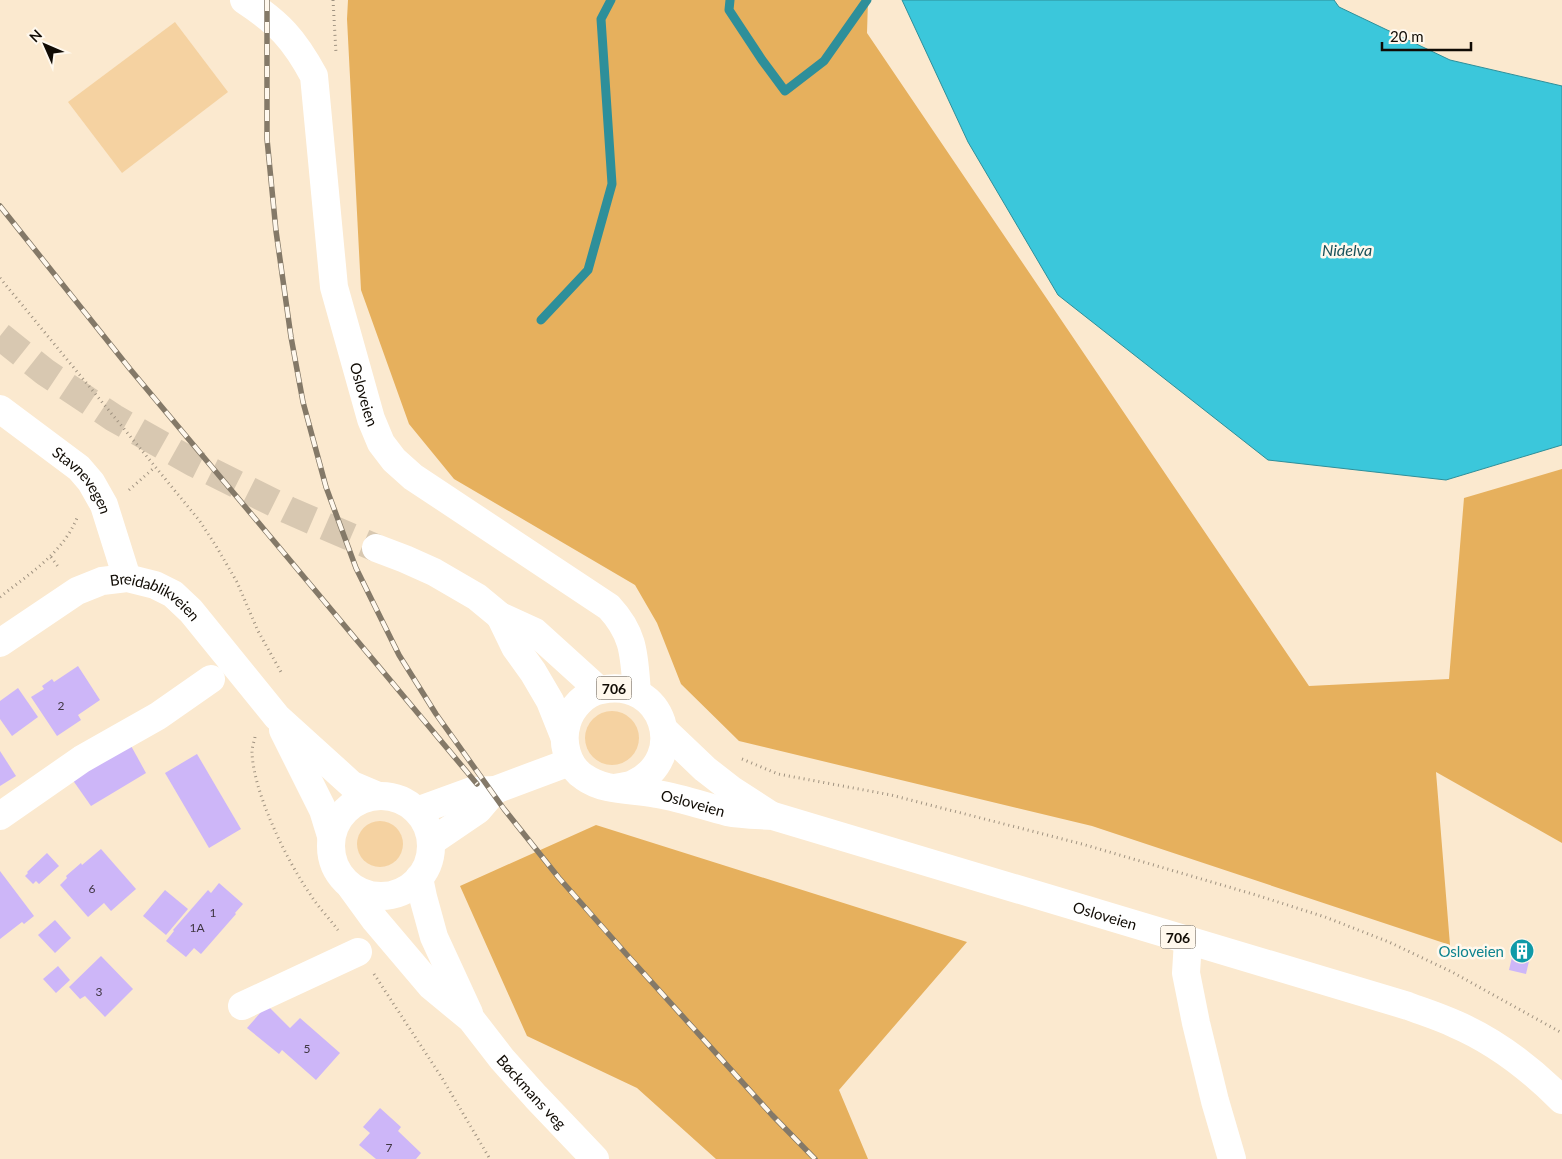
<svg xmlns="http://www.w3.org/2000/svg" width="1562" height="1159" viewBox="0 0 1562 1159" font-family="Lato,sans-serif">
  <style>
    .green { fill: #f5d2a1 }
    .forest { fill: #e6b05d }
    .water { fill: #3bc7db; stroke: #2e8f9a }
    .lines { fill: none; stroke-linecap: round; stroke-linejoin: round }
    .stream { stroke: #2e8f9a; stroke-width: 9 }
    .building { fill: #cdb6f8 }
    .highway-tunnel { stroke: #d8c8b1; stroke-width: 28; stroke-dasharray: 28 14; stroke-linecap: butt }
    .path { stroke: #a09381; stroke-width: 3; stroke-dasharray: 1 4; stroke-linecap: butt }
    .minor { stroke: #fff; stroke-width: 28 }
    .major { stroke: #fff; stroke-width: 28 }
    .highway { stroke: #fff; stroke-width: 28 }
    .rail-casing { stroke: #847968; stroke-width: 5.5 }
    .rail { stroke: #fff8ed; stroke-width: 4; stroke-dasharray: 11; stroke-linecap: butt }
    .labels { text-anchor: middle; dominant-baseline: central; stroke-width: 5; stroke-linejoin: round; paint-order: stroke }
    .number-label { font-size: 12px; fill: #3f3641 }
    .shield { fill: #fff8ed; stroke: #58524a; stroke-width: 1 }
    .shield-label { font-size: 14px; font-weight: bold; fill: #100b04 }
    .street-label { font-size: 15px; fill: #100b04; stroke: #fff8ed }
    .culture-label { font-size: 15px; fill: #0d838f; stroke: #fff8ed; text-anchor: end }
    .water-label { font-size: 16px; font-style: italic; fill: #19525b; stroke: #fff8ed }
  </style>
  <rect width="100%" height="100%" fill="#fbe9cf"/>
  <g class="green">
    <polygon points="175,22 228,92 122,173 68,102"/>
    <circle cx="612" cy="738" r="27"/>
    <circle cx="380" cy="844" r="23"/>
  </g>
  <g class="forest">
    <polygon points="348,0 868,0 867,33 1309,686 1449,679 1464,498 1562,469 1562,843 1436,772 1450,945 1092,826 739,741 681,684 657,623 635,585 454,479 409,424 361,290 347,19"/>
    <polygon points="596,825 967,942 839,1090 868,1159 716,1159 637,1088 527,1036 460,886"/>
  </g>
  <polygon class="water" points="902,0 1334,0 1339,7 1450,60 1562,86 1562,445 1446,480 1268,460 1058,295 968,142"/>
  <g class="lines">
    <g class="stream">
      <polyline points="730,0 729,10 762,60 785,91 824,61 867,0"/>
      <polyline points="541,320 588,270 612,184 601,19 611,0"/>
    </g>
  </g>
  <g class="building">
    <polygon points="78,666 100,700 78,715 81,720 57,736 31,697 44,689 42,686 52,679 54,682"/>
    <polygon points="18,688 38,717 12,736 0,719 0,701"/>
    <polygon points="130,744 146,773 91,806 72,779"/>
    <polygon points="0,751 16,776 0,786"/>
    <polygon points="197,754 241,829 209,848 165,773"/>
    <polygon points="101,849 136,889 111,911 104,903 88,917 60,885 67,878 66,876 81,863 82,865"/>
    <polygon points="47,853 59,866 39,884 36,881 33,884 25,876 28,873 27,872"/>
    <polygon points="0,871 34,916 24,924 22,922 0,939"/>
    <polygon points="219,883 243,904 235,913 236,914 201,954 194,948 186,957 166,941 174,931 173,930 208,890 211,893"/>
    <polygon points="165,890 188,909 166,935 143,916"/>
    <polygon points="55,920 71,938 55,953 38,935"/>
    <polygon points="1516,940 1533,944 1526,974 1509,970"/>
    <polygon points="101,956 133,989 105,1017 85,996 80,999 69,987"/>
    <polygon points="58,966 70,980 56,993 43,979"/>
    <polygon points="267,1005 290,1028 300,1018 340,1053 316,1080 282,1050 279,1054 247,1028"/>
    <polygon points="380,1108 401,1127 398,1131 421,1153 416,1159 376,1159 359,1145 370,1133 363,1127"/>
  </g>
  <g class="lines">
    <polyline class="highway-tunnel" points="0,336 45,372 114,418 194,463 288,510 376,548"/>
    <g class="path">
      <polyline points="333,0 336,53"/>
      <polyline points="0,278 199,520 216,546 237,582 258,631 281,672"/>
      <polyline points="129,490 155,467"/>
      <polyline points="51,557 59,568"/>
      <path d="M 0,597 C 29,574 62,554 77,518"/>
      <path d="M 255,737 C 254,742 252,747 252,752 C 253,792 287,861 310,894 C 318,907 329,918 338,930"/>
      <polyline points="742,759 778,774 891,795 1082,844 1256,895 1325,917 1389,942 1452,972 1562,1033"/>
      <polyline points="374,974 442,1078 490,1159"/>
    </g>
    <g class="minor">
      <path id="s1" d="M 244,0 C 279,23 294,39 314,76 L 334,287 L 371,419 L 381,443 L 394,460 L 413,477 L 609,607 C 635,635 634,656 637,693"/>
      <path id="s2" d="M 0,409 L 79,468 L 91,482 L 104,505 L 127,578"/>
      <path id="s3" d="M 0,643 L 77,591 L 102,581 L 127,578 L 155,585 L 173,594 L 191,611 L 277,717 L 352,785 L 378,796"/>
      <polyline points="283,730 323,810 331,836"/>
      <polyline points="0,816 82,759 158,716 211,679"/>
      <polyline points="1188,941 1186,973 1196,1023 1215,1101 1232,1159"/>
      <polyline points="242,1006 358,952"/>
    </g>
    <g class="major">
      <circle cx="381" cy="846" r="50"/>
      <polyline points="417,811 472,791 495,790 570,762"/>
      <polyline points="431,842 478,810 495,790"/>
      <polyline points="419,878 423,897 434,937 469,1013"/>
      <path id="s4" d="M 351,887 L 375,920 L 431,986 L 471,1019 L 502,1059 L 536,1097 L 595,1159"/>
    </g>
    <g class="highway">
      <polyline points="376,548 405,559 434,572 477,597 500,616 535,632 599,690"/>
      <polyline points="500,616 515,647 533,672 550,701 564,736"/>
      <polyline points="664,730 705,769 732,790 769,814"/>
      <path id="s5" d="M 615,788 C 621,787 628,786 633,784 C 690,758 663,676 601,690 C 585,693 571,708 567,723 C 561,742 567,766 584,777 C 605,792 633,789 657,794 C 681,798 704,806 727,812 C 742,815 758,815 773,816 L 1408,1006 C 1424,1012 1440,1017 1455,1024 C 1495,1041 1531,1069 1562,1100"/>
    </g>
    <defs>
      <g id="rail">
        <polyline points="267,0 267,139 276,231 291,337 303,402 326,487 356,568 399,655 436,714 504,809 559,878 628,956 772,1115 815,1159"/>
        <polyline points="0,206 130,369 477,784"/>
      </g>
    </defs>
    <use href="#rail" class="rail-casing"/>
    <use href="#rail" class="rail"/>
  </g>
  <defs>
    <symbol id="building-disc" viewBox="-11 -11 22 22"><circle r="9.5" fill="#0f9aa8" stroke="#fff8ed"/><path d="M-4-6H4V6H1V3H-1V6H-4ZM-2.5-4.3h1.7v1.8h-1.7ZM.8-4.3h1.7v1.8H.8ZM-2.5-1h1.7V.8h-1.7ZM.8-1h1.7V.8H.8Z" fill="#fff"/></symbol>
  </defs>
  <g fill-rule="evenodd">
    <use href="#building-disc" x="1508" y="937" width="28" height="28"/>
  </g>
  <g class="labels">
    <g class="number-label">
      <text x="61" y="705">2</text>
      <text x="92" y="888">6</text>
      <text x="213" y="912">1</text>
      <text x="197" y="927">1A</text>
      <text x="99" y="991">3</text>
      <text x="307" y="1048">5</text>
      <text x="389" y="1147">7</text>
    </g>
    <g class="shield">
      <rect x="596.5" y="676.5" width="35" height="23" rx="4"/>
      <rect x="1160.5" y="925.5" width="35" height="23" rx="4"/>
    </g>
    <g class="shield-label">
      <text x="614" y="688">706</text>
      <text x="1178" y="937">706</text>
    </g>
    <g class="street-label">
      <text stroke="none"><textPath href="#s1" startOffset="428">Osloveien</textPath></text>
      <text stroke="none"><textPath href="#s2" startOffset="110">Stavnevegen</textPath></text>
      <text stroke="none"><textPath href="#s3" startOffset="178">Breidablikveien</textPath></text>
      <text stroke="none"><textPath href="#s5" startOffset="392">Osloveien</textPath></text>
      <text stroke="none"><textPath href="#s5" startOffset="820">Osloveien</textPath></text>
      <text stroke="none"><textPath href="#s4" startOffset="274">Bøckmans veg</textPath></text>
    </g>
    <g class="culture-label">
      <text x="1504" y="951">Osloveien</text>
    </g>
    <g class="water-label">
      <text x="1347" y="249">Nidelva</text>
    </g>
  </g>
  <g transform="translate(45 45) rotate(315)" stroke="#fff8ed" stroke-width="4" paint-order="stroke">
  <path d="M0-4L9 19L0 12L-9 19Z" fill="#100b04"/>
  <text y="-8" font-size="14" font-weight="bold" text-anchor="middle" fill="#100b04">N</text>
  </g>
  <path d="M1382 42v8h89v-8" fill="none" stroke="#100b04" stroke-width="2.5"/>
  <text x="1390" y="42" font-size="15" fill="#100b04" stroke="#fff8ed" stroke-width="4" paint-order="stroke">20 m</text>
</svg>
